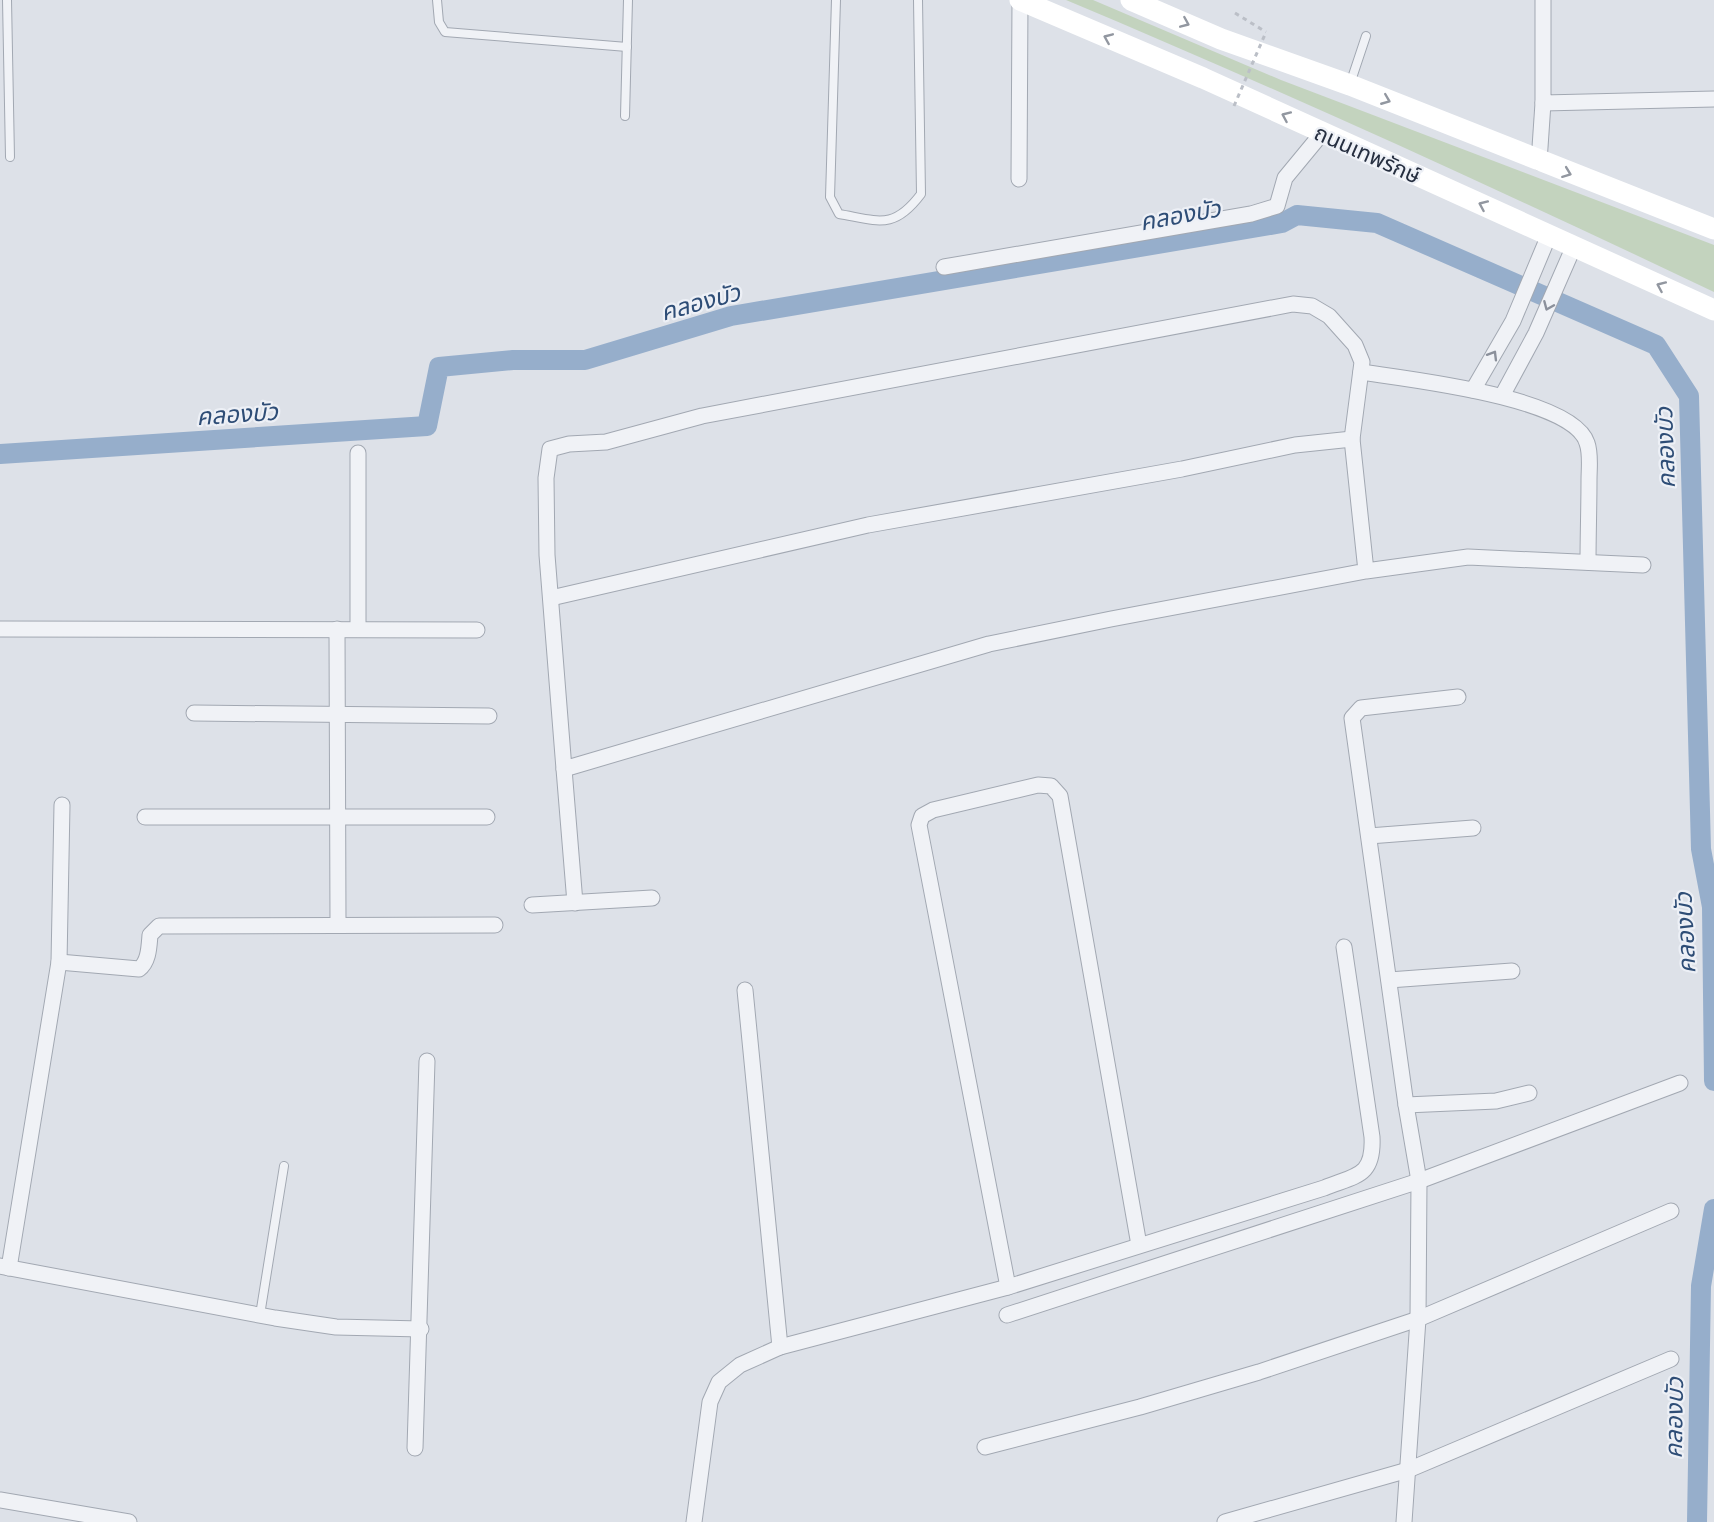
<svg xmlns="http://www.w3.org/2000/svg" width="1714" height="1522" viewBox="0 0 1714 1522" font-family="'Exo 2','Noto Sans Thai',sans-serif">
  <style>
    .green { fill: #c3d3be }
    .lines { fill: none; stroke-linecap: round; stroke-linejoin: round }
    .canal { stroke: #96aecb; stroke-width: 20 }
    .service-casing { stroke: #a2a8b2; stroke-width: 10 }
    .minor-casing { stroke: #a2a8b2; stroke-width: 17 }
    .path { stroke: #bbbfc7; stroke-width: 3; stroke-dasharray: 4.5 4.5; stroke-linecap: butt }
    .service { stroke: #f0f2f6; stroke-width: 8 }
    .minor { stroke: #f0f2f6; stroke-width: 15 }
    .secondary { stroke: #fff; stroke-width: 21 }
    .path-bridge { stroke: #bbbfc7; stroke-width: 3; stroke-dasharray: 4.5 4.5; stroke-linecap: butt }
    .oneway { stroke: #9297a0 }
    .oneway2 { stroke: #8b909b }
    .labels { text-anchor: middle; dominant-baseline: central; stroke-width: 4.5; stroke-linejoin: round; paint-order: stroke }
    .street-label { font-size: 22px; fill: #262f40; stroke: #edf0f6 }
    .water-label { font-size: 24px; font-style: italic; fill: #2e4d76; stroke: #edf0f6 }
  </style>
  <rect width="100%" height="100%" fill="#dde1e8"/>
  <path class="green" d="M 1066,0 L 1093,0 L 1281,80 L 1714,245 L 1714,292 C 1500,190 1285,92 1066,0 Z"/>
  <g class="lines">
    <g class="canal">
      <polyline points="0,454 427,426 439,367 513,360 585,360 731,316 1282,223 1297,215 1377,223 1656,345 1689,396 1701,849 1712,907 1714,1081"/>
      <polyline points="1697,1522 1701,1286 1714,1209"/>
    </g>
    <defs>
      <g id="service">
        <polyline points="7,0 10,157"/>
        <polyline points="437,0 439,22 445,32 627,47"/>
        <path d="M 836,0 L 830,197 L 839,214 C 879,221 894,230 921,194 L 918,0"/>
        <polyline points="1350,84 1366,36"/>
        <polyline points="625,116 628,0"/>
        <polyline points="260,1315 284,1166"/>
      </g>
      <g id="minor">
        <polyline points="1543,0 1543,103 1714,99"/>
        <polyline points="1539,162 1543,103"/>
        <polyline points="1019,179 1020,0"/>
        <polyline points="944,267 1251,214 1277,206 1285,178 1323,132"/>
        <path d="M 1361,372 C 1406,379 1573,397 1587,443 C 1591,454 1589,468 1589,480 C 1589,507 1588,535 1588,562"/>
        <polyline points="1473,390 1513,321 1549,235"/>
        <polyline points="1502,396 1536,333 1574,246"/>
        <polyline points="1366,571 1352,439 1362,362 1355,345 1329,316 1312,306 1293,304 702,416 606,442 569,444 550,449 546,478 547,555 564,769 989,644 1111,619 1366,571 1468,557 1643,565"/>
        <polyline points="551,598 868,525 1182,469 1295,445 1352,439"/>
        <polyline points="0,629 477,630"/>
        <polyline points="337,629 338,924"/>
        <polyline points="358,629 358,453"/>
        <polyline points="194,713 489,716"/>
        <polyline points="564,769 575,903"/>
        <polyline points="145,817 487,817"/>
        <polyline points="1369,836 1473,828"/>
        <polyline points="532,905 652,898"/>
        <path d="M 59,962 L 139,969 C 149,962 149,946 150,935 L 159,926 L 495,925"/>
        <polyline points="1389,980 1512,971"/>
        <polyline points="745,990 780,1347"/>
        <polyline points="1406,1105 1496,1101 1529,1093"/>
        <polyline points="0,1266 275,1318 336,1327 421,1329"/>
        <polyline points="9,1268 59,962 62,805"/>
        <polyline points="1008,1287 919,825 922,816 933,810 1038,785 1051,786 1060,796 1139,1245"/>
        <polyline points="1007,1315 1419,1181 1680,1083"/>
        <polyline points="985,1447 1140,1407 1259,1372 1418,1319 1671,1211"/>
        <polyline points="415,1448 427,1061"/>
        <polyline points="0,1500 129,1522"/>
        <path d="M 694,1522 L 710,1402 L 719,1382 L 740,1365 L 780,1347 L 1008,1287 L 1324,1188 C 1356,1175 1374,1177 1372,1137 L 1344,947"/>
        <polyline points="1225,1522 1408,1470 1671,1359"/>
        <polyline points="1404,1522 1418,1319 1419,1181 1406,1105 1352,718 1361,708 1458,697"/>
      </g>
    </defs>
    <use href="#service" class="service-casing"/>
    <use href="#minor" class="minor-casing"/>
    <polyline class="path" points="1235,13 1266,32"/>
    <use href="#service" class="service"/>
    <use href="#minor" class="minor"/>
    <g class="secondary">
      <polyline points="1020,0 1203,78 1714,310"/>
      <polyline points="1131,0 1221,39 1350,85 1714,229"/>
    </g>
    <polyline class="path-bridge" points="1234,106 1266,32"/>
  </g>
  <defs><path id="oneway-chevron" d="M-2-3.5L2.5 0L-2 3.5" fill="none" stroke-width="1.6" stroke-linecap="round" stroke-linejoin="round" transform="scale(1.5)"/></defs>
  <g class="oneway">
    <use href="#oneway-chevron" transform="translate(1185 23) rotate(23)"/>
    <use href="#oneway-chevron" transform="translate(1108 38) rotate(-157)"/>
    <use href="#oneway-chevron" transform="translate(1386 100) rotate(22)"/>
    <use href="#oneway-chevron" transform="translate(1286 116) rotate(-156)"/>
    <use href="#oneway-chevron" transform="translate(1567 173) rotate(21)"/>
    <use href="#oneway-chevron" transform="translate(1483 205) rotate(-156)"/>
    <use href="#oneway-chevron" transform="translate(1661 286) rotate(-156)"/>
  </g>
  <g class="oneway2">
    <use href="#oneway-chevron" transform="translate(1548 306) rotate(113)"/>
    <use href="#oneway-chevron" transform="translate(1493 355) rotate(-59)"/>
  </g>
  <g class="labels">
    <g class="street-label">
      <text transform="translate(1368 153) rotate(24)">ถนนเทพรักษ์</text>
    </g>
    <g class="water-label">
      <text transform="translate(1180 214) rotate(-10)">คลองบัว</text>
      <text transform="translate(700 301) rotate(-15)">คลองบัว</text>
      <text transform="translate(237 413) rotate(-4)">คลองบัว</text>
      <text transform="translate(1664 448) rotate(-92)">คลองบัว</text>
      <text transform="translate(1684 933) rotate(-93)">คลองบัว</text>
      <text transform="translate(1673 1418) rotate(-89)">คลองบัว</text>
    </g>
  </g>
</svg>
